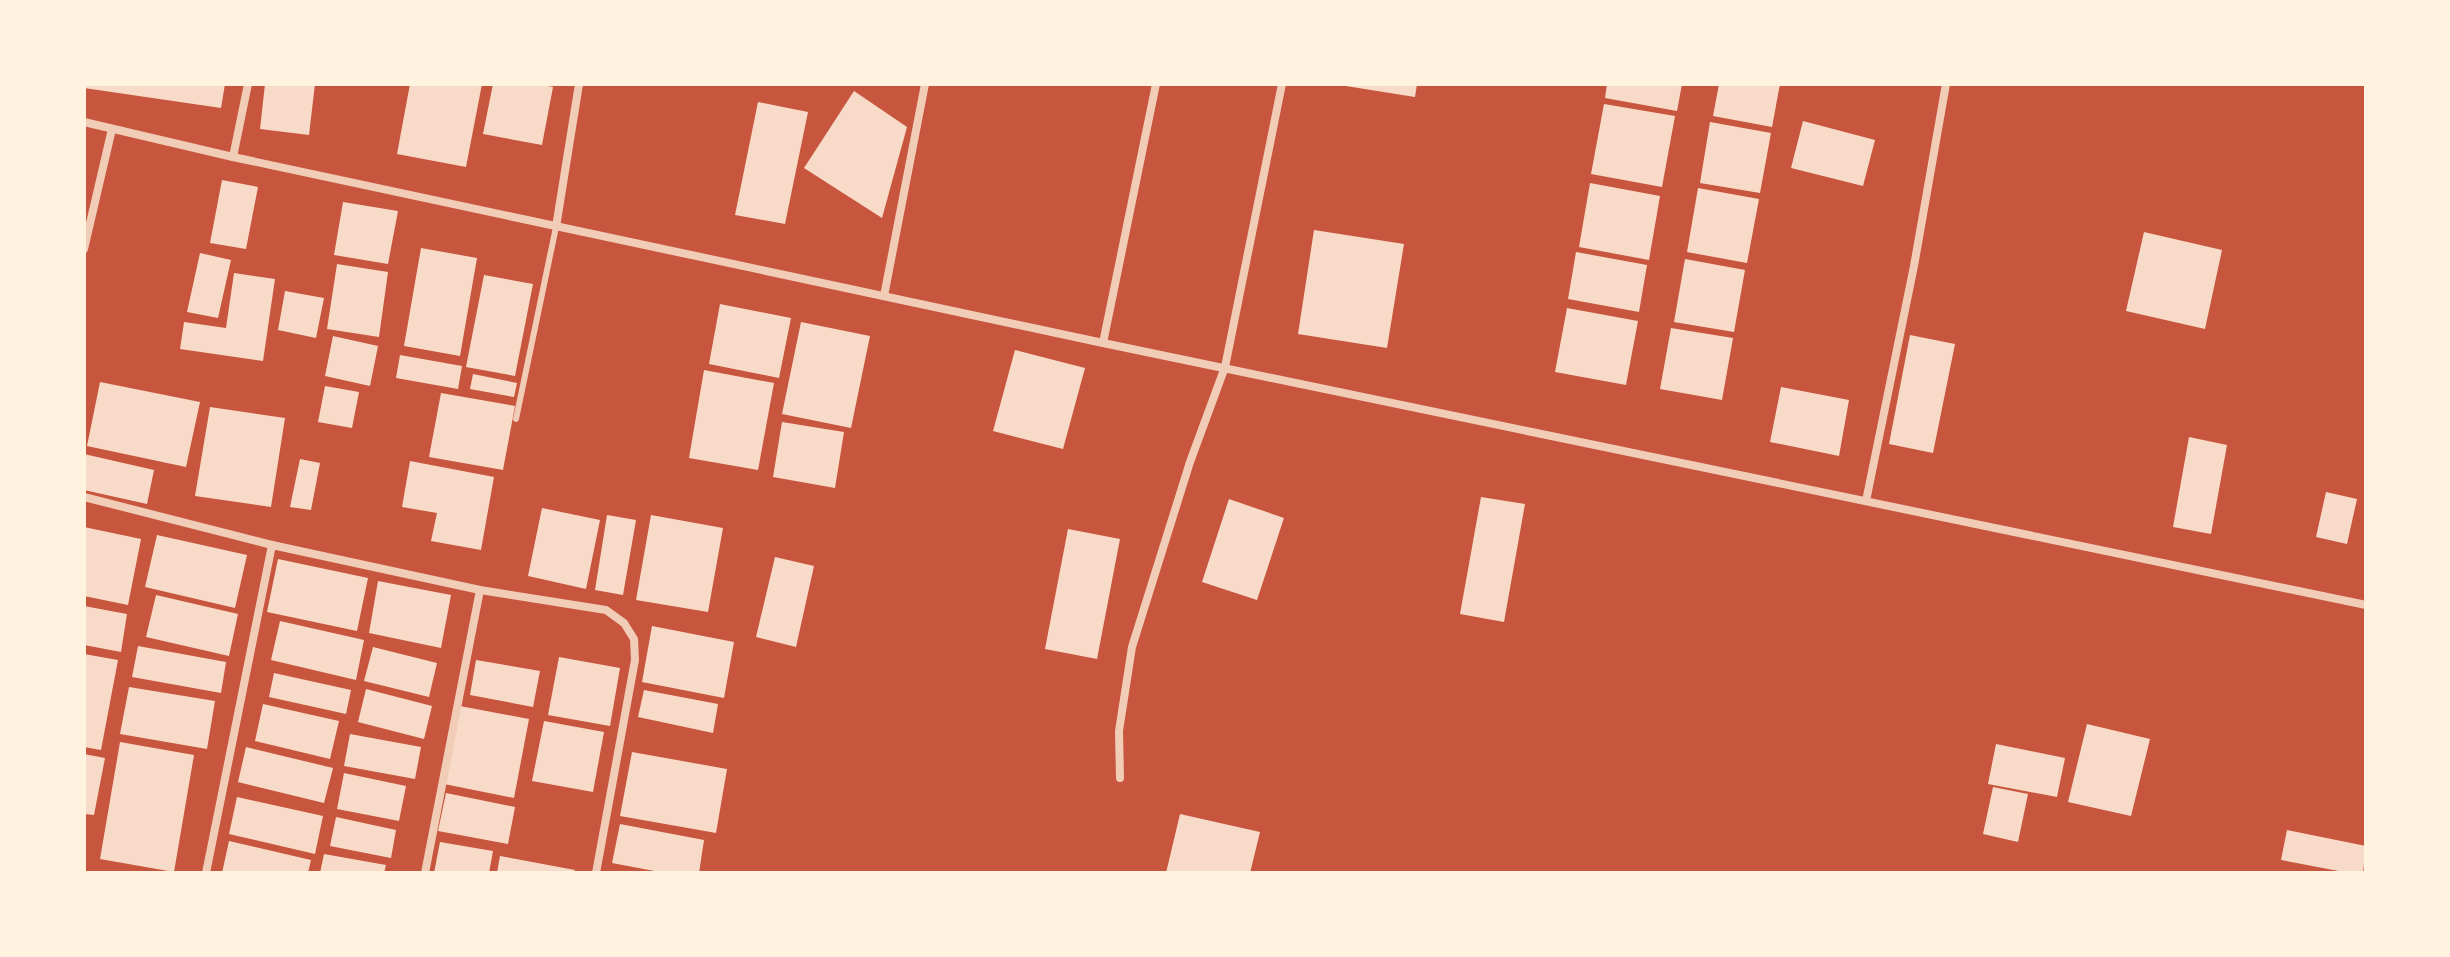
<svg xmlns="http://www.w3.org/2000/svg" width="2450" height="957" viewBox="0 0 2450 957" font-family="'Sofia Sans Condensed',sans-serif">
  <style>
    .building { fill: #f7dbc8 }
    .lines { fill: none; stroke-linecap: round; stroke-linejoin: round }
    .service { stroke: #f1ccb7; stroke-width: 6 }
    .minor { stroke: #f1ccb7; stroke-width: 8 }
  </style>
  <rect width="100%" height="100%" fill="#c8553d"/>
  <g class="building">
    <polygon points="84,84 225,84 221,108 84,88"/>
    <polygon points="265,84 315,84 309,135 260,129"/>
    <polygon points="410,84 482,84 466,167 397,154"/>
    <polygon points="493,84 538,84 553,87 542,145 483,134"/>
    <polygon points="1333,84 1417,84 1415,97"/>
    <polygon points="1607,84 1682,84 1677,111 1605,98"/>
    <polygon points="1719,84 1780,84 1772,127 1713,116"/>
    <polygon points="854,91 907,127 882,218 804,168"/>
    <polygon points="758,102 808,112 785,224 735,215"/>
    <polygon points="1604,104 1675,116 1662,187 1591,174"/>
    <polygon points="1803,121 1875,140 1863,186 1791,168"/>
    <polygon points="1710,122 1771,133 1760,193 1700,183"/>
    <polygon points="222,180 258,187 246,249 210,243"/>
    <polygon points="1590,183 1660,196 1649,260 1579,247"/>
    <polygon points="1698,188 1759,199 1747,263 1687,252"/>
    <polygon points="343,202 398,211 388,264 334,255"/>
    <polygon points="1314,230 1404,244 1387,348 1298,334"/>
    <polygon points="2144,232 2222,250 2205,329 2126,311"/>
    <polygon points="421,248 477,258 460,356 404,346"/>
    <polygon points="1576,252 1647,265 1639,312 1568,299"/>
    <polygon points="200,253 231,260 218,318 187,312"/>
    <polygon points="1685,259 1745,270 1734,332 1674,322"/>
    <polygon points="337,264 388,272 379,337 327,329"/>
    <polygon points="234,273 275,279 263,361 180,349 184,322 226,328"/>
    <polygon points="484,275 533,284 515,376 466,367"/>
    <polygon points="285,291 324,298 316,338 278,330"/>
    <polygon points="720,304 791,318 779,378 709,364"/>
    <polygon points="1567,308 1638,321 1626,385 1555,372"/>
    <polygon points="801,322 870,336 851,428 782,414"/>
    <polygon points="1671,328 1733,338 1722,400 1660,389"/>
    <polygon points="1910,335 1955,344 1933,453 1889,444"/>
    <polygon points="333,336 378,346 370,386 325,376"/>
    <polygon points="1015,350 1085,368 1063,449 993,431"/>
    <polygon points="400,355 462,366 458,389 396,378"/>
    <polygon points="704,370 774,383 758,470 689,458"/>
    <polygon points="473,374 517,383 514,397 470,389"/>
    <polygon points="100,382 200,402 186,467 87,446"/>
    <polygon points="325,386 359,392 352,428 318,422"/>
    <polygon points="1781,387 1849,400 1839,456 1770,442"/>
    <polygon points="441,393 515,406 503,470 429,457"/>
    <polygon points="210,407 285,418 271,507 195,496"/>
    <polygon points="782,422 844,432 835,488 773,477"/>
    <polygon points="2189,437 2227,445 2211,534 2173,527"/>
    <polygon points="84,454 154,470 147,504 84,490"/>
    <polygon points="300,459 320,463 311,510 290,507"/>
    <polygon points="410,461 494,477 481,550 431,541 437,513 402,507"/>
    <polygon points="2326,492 2357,499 2347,544 2316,537"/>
    <polygon points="1481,497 1525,504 1504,622 1460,614"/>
    <polygon points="1229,499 1284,518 1257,600 1202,582"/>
    <polygon points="542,508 600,520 586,589 528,576"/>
    <polygon points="607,515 636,520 623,595 595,590"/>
    <polygon points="651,515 723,528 708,612 636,600"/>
    <polygon points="84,527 141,539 128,605 84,596"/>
    <polygon points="1068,529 1120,539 1097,659 1045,649"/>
    <polygon points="157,535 247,555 235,608 145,587"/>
    <polygon points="775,557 814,566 796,647 756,637"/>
    <polygon points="278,559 368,578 357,631 267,612"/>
    <polygon points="378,581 451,595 441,648 369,633"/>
    <polygon points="156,595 238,614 229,656 146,637"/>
    <polygon points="84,606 127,614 121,652 84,645"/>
    <polygon points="280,621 364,640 356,680 271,660"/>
    <polygon points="652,626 734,642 724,698 642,682"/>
    <polygon points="138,646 226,662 221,693 132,677"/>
    <polygon points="373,647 437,663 429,697 364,681"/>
    <polygon points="84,654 118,660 101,750 84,747"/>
    <polygon points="559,657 620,668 610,726 548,715"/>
    <polygon points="476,660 540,671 533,707 470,695"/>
    <polygon points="274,673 351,690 346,714 269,697"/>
    <polygon points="129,687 215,701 207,749 120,734"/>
    <polygon points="366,689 432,706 424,739 358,722"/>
    <polygon points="644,690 718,704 713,733 638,717"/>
    <polygon points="263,704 339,721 330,759 255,741"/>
    <polygon points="460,706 529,719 514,798 444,784"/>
    <polygon points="544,721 604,732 593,792 532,781"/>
    <polygon points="2087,724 2150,739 2131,816 2068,802"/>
    <polygon points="350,734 421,747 415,779 344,766"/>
    <polygon points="120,742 194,755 174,872 100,859"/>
    <polygon points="1996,744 2065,758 2057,797 1988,784"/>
    <polygon points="246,747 333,768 324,803 238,782"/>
    <polygon points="632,752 727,769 716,833 620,816"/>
    <polygon points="84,754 105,758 94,815 84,814"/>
    <polygon points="344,773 406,786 399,821 337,809"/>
    <polygon points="1993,787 2028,794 2018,842 1983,834"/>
    <polygon points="446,793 515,807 508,844 438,831"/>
    <polygon points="237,797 323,816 315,854 229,834"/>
    <polygon points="1180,814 1260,832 1250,873 1166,873"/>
    <polygon points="336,817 396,830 391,858 330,846"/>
    <polygon points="620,824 704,840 699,873 665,873 612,863"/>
    <polygon points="2287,830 2366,846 2363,873 2349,873 2281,860"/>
    <polygon points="229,841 311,860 308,873 222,873"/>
    <polygon points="440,842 493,851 489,873 434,873"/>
    <polygon points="324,854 386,865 384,873 320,873"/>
    <polygon points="500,856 575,870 574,873 497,873"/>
  </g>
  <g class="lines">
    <polyline class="service" points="516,419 556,227"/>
    <g class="minor">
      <polyline points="84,122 233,157 1103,343 2366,605"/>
      <polyline points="233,157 248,84"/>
      <polyline points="556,227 579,84"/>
      <polyline points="84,249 112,129"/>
      <polyline points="884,296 925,84"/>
      <polyline points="1103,343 1156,84"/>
      <polyline points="84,497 272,545 480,590 606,610 624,623 634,639 635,660 596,873"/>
      <polyline points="1866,501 1914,266 1946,84"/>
      <polyline points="1120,778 1119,731 1132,647 1190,462 1225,367 1282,84"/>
      <polyline points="206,873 272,545"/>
      <polyline points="425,873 480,590"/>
    </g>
  </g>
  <rect width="2450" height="957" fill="none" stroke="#fff3e0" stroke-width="172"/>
</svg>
